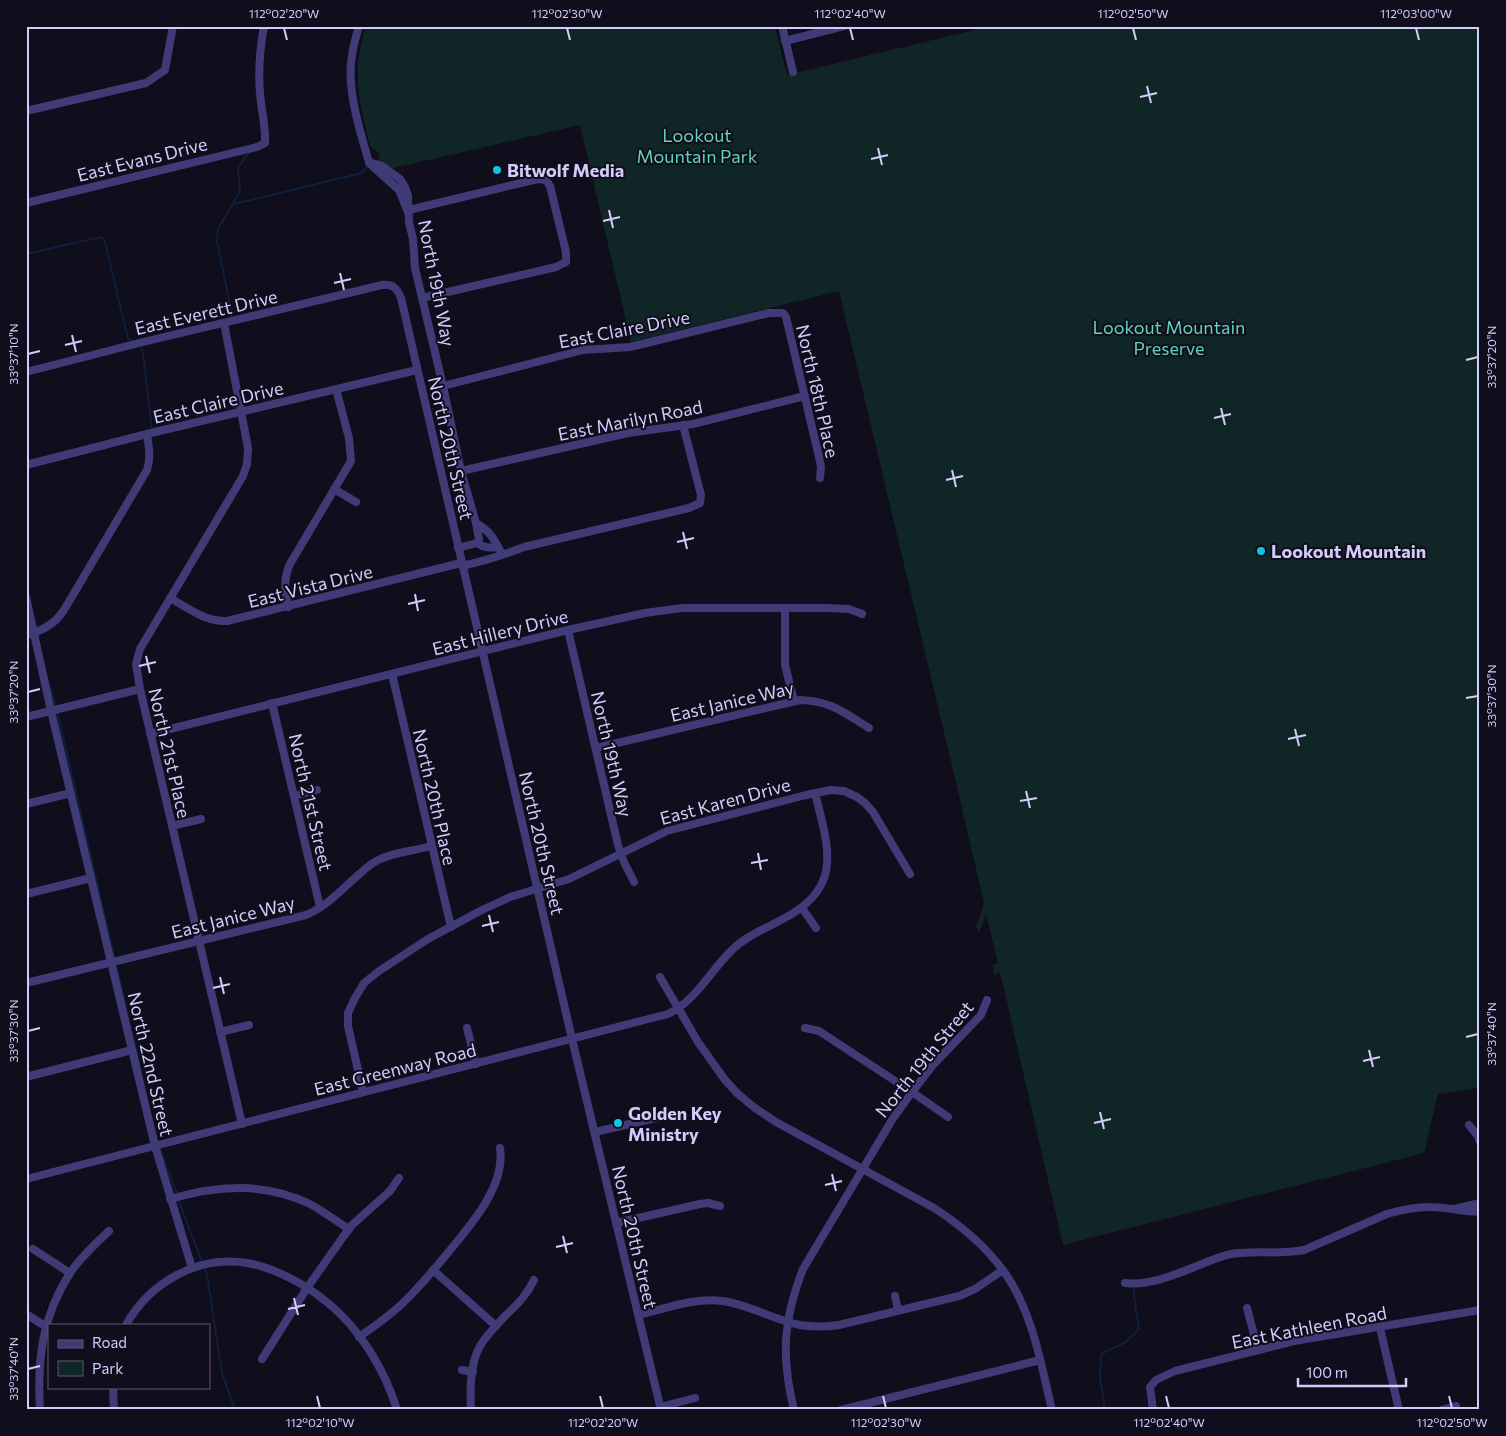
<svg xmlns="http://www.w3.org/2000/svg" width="1506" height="1436" viewBox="0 0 1506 1436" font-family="Commissioner,sans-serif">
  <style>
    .green { fill: #102525 }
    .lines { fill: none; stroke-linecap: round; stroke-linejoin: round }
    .stream { stroke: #0f1f3e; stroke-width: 2 }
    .minor { stroke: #403b77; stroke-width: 8 }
    .ticks { fill: none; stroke: #d3ccfb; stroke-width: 2 }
    .poi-dot { fill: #11c4e2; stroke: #100d1c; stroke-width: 2 }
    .labels { text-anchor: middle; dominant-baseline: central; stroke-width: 4; stroke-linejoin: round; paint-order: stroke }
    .park-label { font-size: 18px; fill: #5ed4bc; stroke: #100d1c }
    .street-label { font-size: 18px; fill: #d3ccfb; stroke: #100d1c }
    .poi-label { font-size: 18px; font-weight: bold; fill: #d3ccfb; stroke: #100d1c; text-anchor: start }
    .neatline { fill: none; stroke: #d3ccfb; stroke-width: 2 }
    .ticks-label { font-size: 12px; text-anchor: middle; fill: #d3ccfb }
  </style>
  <rect width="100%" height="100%" fill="#100d1c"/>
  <path class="green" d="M 366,26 L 775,26 L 787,75 L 991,26 L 1480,26 L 1480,1092 L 1477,1088 L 1438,1094 L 1424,1153 L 1063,1245 L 1000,972 L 994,976 L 993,965 L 998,963 L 986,914 L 979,932 L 976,927 L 984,903 C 937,699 887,495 839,291 L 631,342 L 580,125 L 389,169 L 379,164 C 381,154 378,151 370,146 C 359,101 351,73 366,26 Z"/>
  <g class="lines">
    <g class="stream">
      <polyline points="234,204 362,173 368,164"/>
      <polyline points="26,254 101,237 105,242 128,339 134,341"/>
      <polyline points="231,318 232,314 217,242 218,229 240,192 238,168 246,156 252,151"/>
      <polyline points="140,345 143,353 152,429"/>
      <polyline points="48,680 56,707"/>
      <polyline points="57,711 115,960"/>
      <polyline points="116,965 141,1070"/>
      <polyline points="159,1147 177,1194"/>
      <polyline points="178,1199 202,1262"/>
      <polyline points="204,1266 207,1275 222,1373 235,1410"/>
      <polyline points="1105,1410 1100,1377 1101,1354 1126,1342 1139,1329 1134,1296 1134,1287"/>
    </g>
    <g class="minor">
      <path d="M 359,26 C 356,36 353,46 352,56 C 346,87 360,132 369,162"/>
      <polyline points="782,26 793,72"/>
      <polyline points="785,41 844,26"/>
      <polyline points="26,111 146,83 165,70 173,26"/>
      <path d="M 369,162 L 382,166 L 400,179 L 405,187 L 408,196 L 409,222 L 413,239 L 415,268 L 443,386 L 461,471 L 476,523 C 492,533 493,538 502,554"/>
      <polyline points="370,164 399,190 408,212"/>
      <path d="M 26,203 L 257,147 L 265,143 C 266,126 261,110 260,93 C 258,70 260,48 264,26"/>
      <polyline points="408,212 413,209 538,179 546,180 550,186 566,252 566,262 556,267 422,298"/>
      <polyline points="224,323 248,448 247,464 243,476 140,649 136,664 140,689 242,1124"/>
      <path d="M 26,372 L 139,343 L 382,285 C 393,284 397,288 401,298 L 572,1039 L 661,1410"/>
      <polyline points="443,386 583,350 630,347 769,313 783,313 786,317 819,457 821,467 820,478"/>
      <polyline points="26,465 151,433 417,370"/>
      <polyline points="461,471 628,433 693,424 805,396"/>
      <polyline points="334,489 356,502"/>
      <path d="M 477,543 C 484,548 490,548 498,547"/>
      <polyline points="458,548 477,543 479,539 476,523"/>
      <path d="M 462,566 C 483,561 504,555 524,547 L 689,508 L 700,503 L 701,495 L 683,425"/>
      <polyline points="26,597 51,711 155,1146 192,1268"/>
      <path d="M 170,598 C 188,608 205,622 227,621 L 461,563"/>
      <path d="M 288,607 C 285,591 283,579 290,564 L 351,461 L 349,438 L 336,389"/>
      <polyline points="785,608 785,665 794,701"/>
      <polyline points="568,630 618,845 624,862 634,882"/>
      <path d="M 26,635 C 43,631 55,624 64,610 L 147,470 C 151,457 149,447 147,434"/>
      <polyline points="392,674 451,927"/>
      <polyline points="272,703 320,907"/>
      <polyline points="26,717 140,689"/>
      <polyline points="150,734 568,630 645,613 682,608 828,608 849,609 862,614"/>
      <path d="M 596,748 L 800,700 C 831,701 843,712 869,728"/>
      <polyline points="294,796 317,790"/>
      <polyline points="26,804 71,793"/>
      <polyline points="172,826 201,819"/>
      <polyline points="26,894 91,878"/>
      <polyline points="802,908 816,928"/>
      <path d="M 660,977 L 698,1042 L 725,1080 L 738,1094 L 755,1108 L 776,1122 L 934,1208 C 962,1226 988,1248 1007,1276 C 1033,1315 1041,1364 1052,1410"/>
      <path d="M 26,983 L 306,915 C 326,907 341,890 356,877 C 363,871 370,864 378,860 C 394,852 414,851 431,846"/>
      <polyline points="467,1028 476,1064"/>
      <polyline points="805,1028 819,1031 912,1092 948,1117"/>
      <polyline points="220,1032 249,1025"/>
      <polyline points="26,1077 132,1050"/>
      <polyline points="363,1092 348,1026 348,1013 355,998 364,983 379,971 428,939 480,911 510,897 569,879 667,831 806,795 831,790 844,791 857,797 865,803 873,812 910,874"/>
      <polyline points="1469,1125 1478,1136 1480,1142"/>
      <polyline points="595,1132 660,1117"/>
      <path d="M 26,1179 L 668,1014 C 697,1000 710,971 732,950 C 746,936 765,929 781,920 C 844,888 829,850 815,793"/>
      <path d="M 170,1199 C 218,1185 264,1182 310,1204 C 323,1211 336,1221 349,1229"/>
      <polyline points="1455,1209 1480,1203"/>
      <polyline points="616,1223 700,1204 708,1203 720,1206"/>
      <polyline points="33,1249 70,1273"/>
      <polyline points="433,1270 496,1326"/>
      <path d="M 1125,1283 C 1151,1286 1179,1273 1202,1264 C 1212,1260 1221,1256 1231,1254 C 1256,1250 1280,1255 1304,1250 L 1387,1214 C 1401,1210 1415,1207 1429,1207 C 1437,1207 1445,1208 1453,1209 C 1462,1210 1470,1213 1480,1211"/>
      <polyline points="895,1296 898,1310"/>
      <polyline points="1247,1308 1258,1350"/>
      <polyline points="26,1314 45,1326"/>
      <path d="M 638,1315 C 665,1309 695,1297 722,1301 C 749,1304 773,1320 800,1325 C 813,1327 826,1327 839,1325 L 959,1296 L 975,1289 L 1003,1270"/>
      <path d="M 126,1325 C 150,1282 198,1255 247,1263 C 275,1268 305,1284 328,1303 C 360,1329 385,1370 397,1410"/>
      <polyline points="1380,1328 1399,1410"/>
      <path d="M 359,1337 C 375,1326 391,1315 405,1301 C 419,1287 433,1271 446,1255 C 469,1227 506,1187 500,1148"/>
      <polyline points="262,1359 307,1288 343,1237 352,1225 390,1191 399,1178"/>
      <polyline points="462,1370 473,1372"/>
      <polyline points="113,1387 114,1410"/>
      <polyline points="660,1407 695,1398"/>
      <path d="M 40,1410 C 37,1359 42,1317 70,1273 C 80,1258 95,1244 109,1231"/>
      <path d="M 471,1410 C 470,1389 470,1364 480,1346 C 487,1334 497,1325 505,1316 C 517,1305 527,1295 534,1280"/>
      <path d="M 794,1410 C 781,1357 783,1320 803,1269 L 892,1120 L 912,1092 L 933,1065 L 981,1015 L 987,1000"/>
      <polyline points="841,1410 1040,1360"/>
      <polyline points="1153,1410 1150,1387 1156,1380 1175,1371 1294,1341 1480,1310"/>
      <polyline points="1441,1410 1456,1406"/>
    </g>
  </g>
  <path class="ticks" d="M 284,28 L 287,40M 567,28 L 570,40M 850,28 L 853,40M 1133,28 L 1136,40M 1416,28 L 1419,40M 1147,86 L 1151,103M 1140,97 L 1157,93M 878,148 L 882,165M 871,159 L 888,155M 609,210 L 613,228M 603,221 L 620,217M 340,273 L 344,290M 334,283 L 351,279M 72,335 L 76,352M 65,345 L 82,341M 28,354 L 40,351M 1466,360 L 1478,357M 1221,408 L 1225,425M 1214,418 L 1231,414M 952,470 L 956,487M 946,480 L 963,476M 683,532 L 687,549M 677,542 L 694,538M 415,594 L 418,611M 408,604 L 425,600M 146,656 L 150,673M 139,666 L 156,662M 28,692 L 40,689M 1466,698 L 1478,696M 1295,729 L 1299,746M 1288,739 L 1306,735M 1026,791 L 1030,808M 1020,801 L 1037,798M 758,853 L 761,870M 751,863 L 768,860M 489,915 L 493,932M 482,926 L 499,922M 220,977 L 224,994M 213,988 L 230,984M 28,1031 L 40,1028M 1466,1037 L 1478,1034M 1369,1050 L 1373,1067M 1363,1061 L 1380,1057M 1100,1112 L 1104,1129M 1094,1123 L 1111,1119M 832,1174 L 836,1191M 825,1185 L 842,1181M 563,1236 L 567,1253M 556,1247 L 573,1243M 294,1298 L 298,1315M 288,1309 L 305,1305M 28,1369 L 40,1366M 317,1396 L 320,1408M 600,1396 L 603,1408M 883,1396 L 886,1408M 1166,1396 L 1169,1408M 1449,1396 L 1452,1408"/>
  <g class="poi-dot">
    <circle cx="497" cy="170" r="5"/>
    <circle cx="1261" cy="551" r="5"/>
    <circle cx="618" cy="1123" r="5"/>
  </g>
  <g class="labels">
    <g class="park-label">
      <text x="697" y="135">Lookout<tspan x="697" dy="21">Mountain Park</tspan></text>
      <text x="1169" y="327">Lookout Mountain<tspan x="1169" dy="21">Preserve</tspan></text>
    </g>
    <g class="street-label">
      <text transform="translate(142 159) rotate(-14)">East Evans Drive</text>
      <text transform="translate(437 283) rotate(79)">North 19th Way</text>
      <text transform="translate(206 312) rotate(-13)">East Everett Drive</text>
      <text transform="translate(624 329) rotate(-11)">East Claire Drive</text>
      <text transform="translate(818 391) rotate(77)">North 18th Place</text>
      <text transform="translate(218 402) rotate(-13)">East Claire Drive</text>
      <text transform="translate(630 420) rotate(-11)">East Marilyn Road</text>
      <text transform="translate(451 448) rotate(77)">North 20th Street</text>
      <text transform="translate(310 586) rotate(-14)">East Vista Drive</text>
      <text transform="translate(500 632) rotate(-14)">East Hillery Drive</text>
      <text transform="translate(732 701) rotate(-13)">East Janice Way</text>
      <text transform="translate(170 753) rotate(77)">North 21st Place</text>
      <text transform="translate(612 754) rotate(77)">North 19th Way</text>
      <text transform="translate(435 797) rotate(77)">North 20th Place</text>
      <text transform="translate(725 801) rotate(-15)">East Karen Drive</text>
      <text transform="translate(311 802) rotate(77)">North 21st Street</text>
      <text transform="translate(542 843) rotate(77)">North 20th Street</text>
      <text transform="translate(233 917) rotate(-14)">East Janice Way</text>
      <text transform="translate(924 1059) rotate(-51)">North 19th Street</text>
      <text transform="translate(151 1064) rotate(77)">North 22nd Street</text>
      <text transform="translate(395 1069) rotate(-14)">East Greenway Road</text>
      <text transform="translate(635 1237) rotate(77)">North 20th Street</text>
      <text transform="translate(1309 1327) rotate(-11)">East Kathleen Road</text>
    </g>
    <g class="poi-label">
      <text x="507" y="170">Bitwolf Media</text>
      <text x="1271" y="551">Lookout Mountain</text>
      <text x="628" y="1113">Golden Key<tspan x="628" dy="21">Ministry</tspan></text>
    </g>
  </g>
  <rect width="1506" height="1436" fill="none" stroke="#100d1c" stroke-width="55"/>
  <rect x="48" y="1324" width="162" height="65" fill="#100d1c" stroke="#5e5975"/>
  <rect x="58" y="1340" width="25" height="8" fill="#403b77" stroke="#5e5975"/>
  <text x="92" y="1348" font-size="15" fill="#d3ccfb">Road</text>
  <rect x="58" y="1361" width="25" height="15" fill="#102525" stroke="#5e5975"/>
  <text x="92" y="1374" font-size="15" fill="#d3ccfb">Park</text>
  <path d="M1298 1378v8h108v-8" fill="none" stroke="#d3ccfb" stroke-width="2.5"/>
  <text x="1306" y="1378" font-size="15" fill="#d3ccfb" stroke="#100d1c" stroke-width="4" paint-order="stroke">100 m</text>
  <rect x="28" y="28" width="1450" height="1380" class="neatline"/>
  <g class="ticks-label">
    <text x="284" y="18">112°02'20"W</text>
    <text x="567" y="18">112°02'30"W</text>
    <text x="850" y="18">112°02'40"W</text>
    <text x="1133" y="18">112°02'50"W</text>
    <text x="1416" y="18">112°03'00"W</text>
    <text transform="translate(14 354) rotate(-90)" y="4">33°37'10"N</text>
    <text transform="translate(1492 357) rotate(-90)" y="4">33°37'20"N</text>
    <text transform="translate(14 692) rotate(-90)" y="4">33°37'20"N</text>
    <text transform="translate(1492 696) rotate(-90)" y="4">33°37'30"N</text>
    <text transform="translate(14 1031) rotate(-90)" y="4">33°37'30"N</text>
    <text transform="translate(1492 1034) rotate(-90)" y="4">33°37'40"N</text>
    <text transform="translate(14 1369) rotate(-90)" y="4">33°37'40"N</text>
    <text x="320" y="1427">112°02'10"W</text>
    <text x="603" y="1427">112°02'20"W</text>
    <text x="886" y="1427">112°02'30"W</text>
    <text x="1169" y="1427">112°02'40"W</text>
    <text x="1452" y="1427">112°02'50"W</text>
  </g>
</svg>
